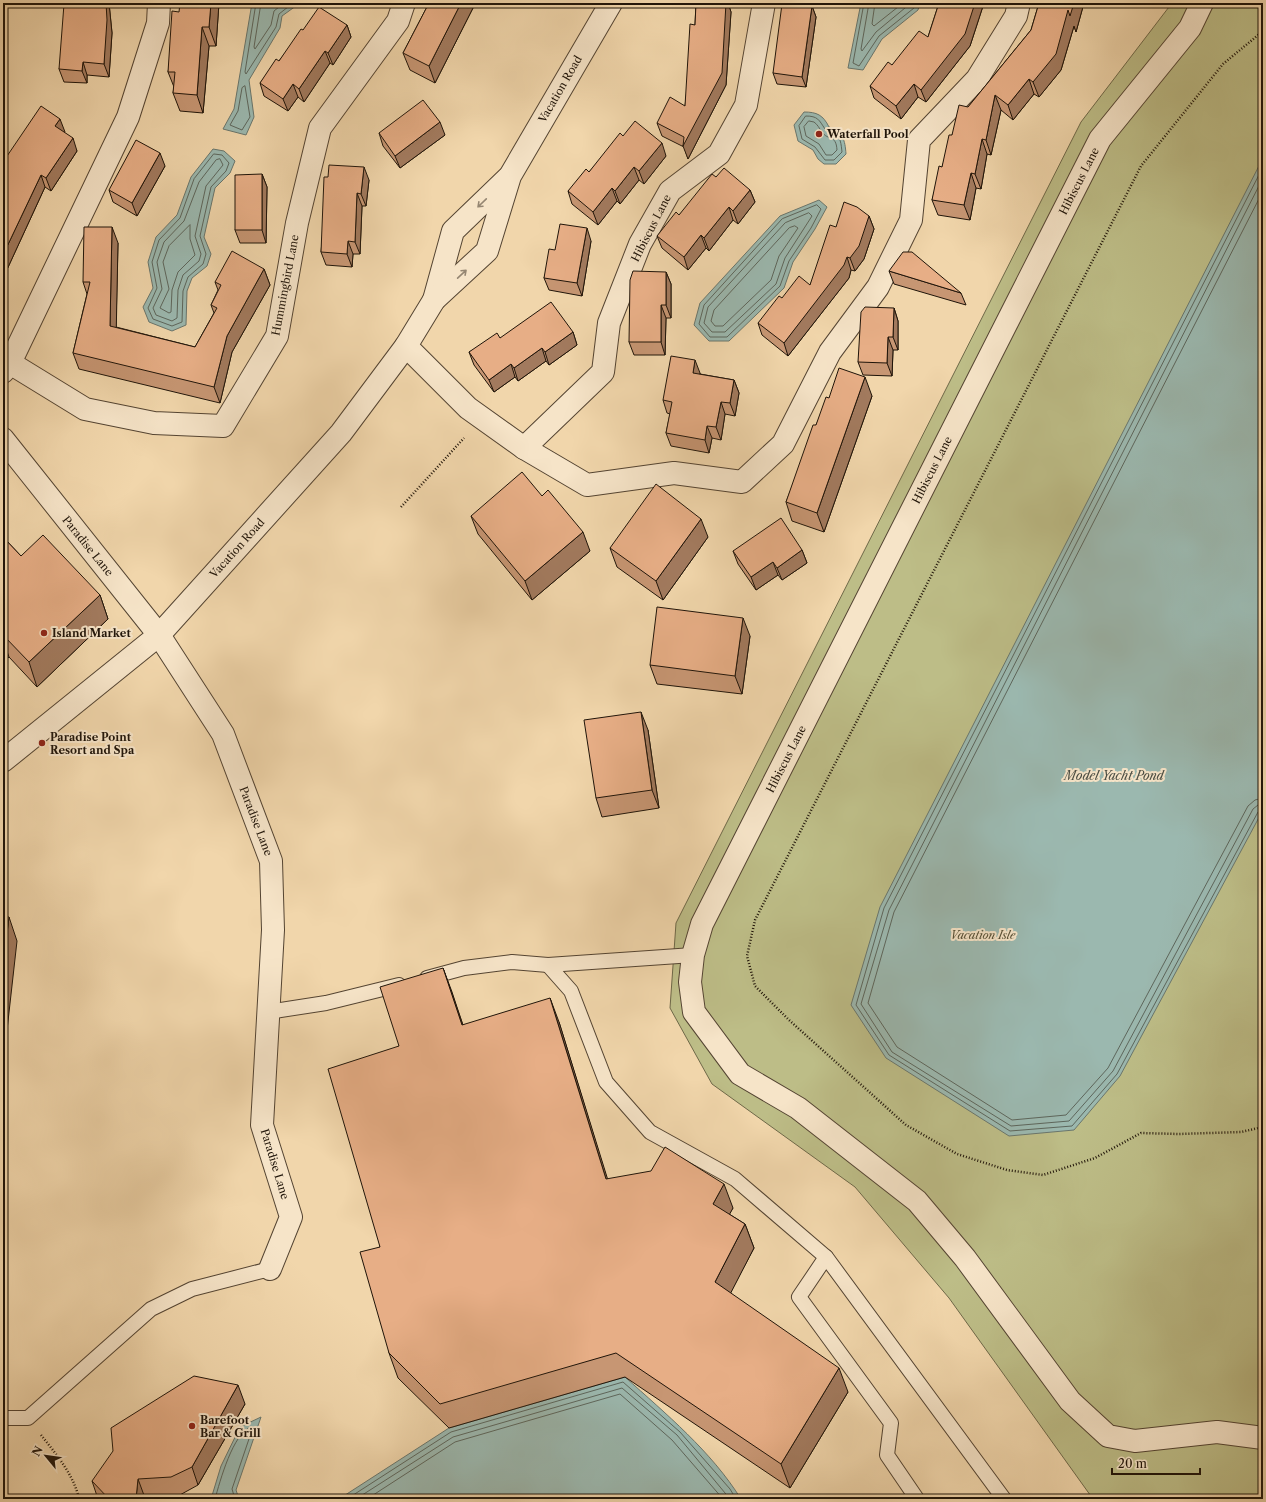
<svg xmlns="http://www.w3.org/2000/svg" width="1266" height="1502" viewBox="0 0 1266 1502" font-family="'Libre Caslon Text',serif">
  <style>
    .green { fill: #bdbd87; stroke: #6e6848 }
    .water { fill: #9bb8af; stroke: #69766d }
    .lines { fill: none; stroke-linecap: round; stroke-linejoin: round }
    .shore { stroke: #5d665c; stroke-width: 1 }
    .service-casing { stroke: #544432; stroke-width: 16 }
    .minor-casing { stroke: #544432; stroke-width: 24 }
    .path { stroke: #1f1409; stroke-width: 2.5; stroke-dasharray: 1 2; stroke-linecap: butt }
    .service { stroke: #f6e4c8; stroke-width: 14 }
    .minor { stroke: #f6e4c8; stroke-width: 22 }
    .wall { fill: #c79673; stroke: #1f1409 }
    .shaded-wall { fill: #a27a5e; stroke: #1f1409 }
    .building { fill: #e7ae86; stroke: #1f1409 }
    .oneway { stroke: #958672 }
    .poi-dot { fill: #8f2418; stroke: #f6e4c8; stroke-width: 1.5 }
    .labels { text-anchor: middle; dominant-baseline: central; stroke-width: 4; stroke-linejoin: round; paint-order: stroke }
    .street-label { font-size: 11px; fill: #1f1409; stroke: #f6e4c8 }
    .poi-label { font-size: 11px; font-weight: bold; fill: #1f1409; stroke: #f6e4c8; text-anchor: start }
    .park-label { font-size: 11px; font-style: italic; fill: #564f35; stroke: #f6e4c8 }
    .water-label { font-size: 12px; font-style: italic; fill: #4a4d43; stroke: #f6e4c8 }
  </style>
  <rect width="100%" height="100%" fill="#f1d6ab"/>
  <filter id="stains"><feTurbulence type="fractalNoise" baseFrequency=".005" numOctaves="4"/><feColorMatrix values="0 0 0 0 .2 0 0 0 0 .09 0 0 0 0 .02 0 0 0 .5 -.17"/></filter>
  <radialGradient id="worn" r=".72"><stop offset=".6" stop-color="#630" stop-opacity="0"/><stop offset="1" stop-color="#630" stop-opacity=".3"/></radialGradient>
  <polygon class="green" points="1172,3 1263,3 1263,1499 1093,1499 949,1298 855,1187 712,1084 670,1008 676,923 1081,122"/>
  <g class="water">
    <polygon points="252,3 300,3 282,16 280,28 249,80 254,117 246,135 223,129 234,109"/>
    <polygon points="861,3 920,3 918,10 882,39 863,70 848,68"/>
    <path d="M 804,112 C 817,112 823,115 829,127 C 843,132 845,140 846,154 L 836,164 L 824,164 L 818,159 L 813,150 L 798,141 L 794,125 Z"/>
    <polygon points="213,149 224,151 235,161 230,173 215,188 204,237 211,254 207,266 192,278 187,291 186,325 172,331 149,322 143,307 153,288 148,262 156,237 177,215 191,177"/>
    <polygon points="1263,158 1263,810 1120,1076 1074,1130 1009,1136 886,1058 851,1005 880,907"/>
    <polygon points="819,200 827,207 815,229 793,262 784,288 729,341 709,341 694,325 700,303 780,216"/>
    <path d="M 625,1377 C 666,1414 711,1451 741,1499 L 339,1499 L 449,1428 Z"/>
    <polygon points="261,1417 236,1490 239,1499 211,1499 221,1466 240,1427"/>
  </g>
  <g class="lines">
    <g class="shore">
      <polyline points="256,3 245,72 246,74 276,27 279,14 293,3"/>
      <polyline points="261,3 254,47 255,49 271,25 274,11 284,3"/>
      <polyline points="864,3 853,63 859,66 879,36 914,8 916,3"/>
      <polyline points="869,3 861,49 862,51 876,32 911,3"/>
      <polyline points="875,3 872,24 874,26 903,3"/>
      <polygon points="245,86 250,117 242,130 230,125 238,111 242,88"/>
      <path d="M 806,116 C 818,116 819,120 825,129 C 828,131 831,131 834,133 C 841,137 841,144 842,152 L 834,160 L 825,160 L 815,147 L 802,139 L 799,126 Z"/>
      <path d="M 809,121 L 814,122 C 818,125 819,128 822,132 C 828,141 836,134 837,150 L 832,155 L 826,155 L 819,144 L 806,136 L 804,127 Z"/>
      <polygon points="214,154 222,155 229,163 226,171 211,187 200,236 206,254 203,264 188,277 183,291 182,322 172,326 153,319 148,308 157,288 152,262 159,240 180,218 194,179"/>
      <polygon points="220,159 223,165 206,186 195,236 201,254 199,261 183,275 178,290 177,318 172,321 156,315 153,308 162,289 157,262 164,242 184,221 199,182 216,160"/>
      <polyline points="1263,167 884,908 856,1005 889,1055 1010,1131 1072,1126 1117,1074 1258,812 1263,809"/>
      <polyline points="1263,178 889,910 861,1004 892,1052 1011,1126 1069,1121 1113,1071 1253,809 1258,805 1263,804"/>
      <polyline points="1263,191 894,912 868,1003 897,1047 1012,1120 1066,1115 1108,1068 1248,806 1255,800 1263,798"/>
      <polygon points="817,205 821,209 811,228 789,261 780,286 727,337 710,337 699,324 704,305 782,219"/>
      <polygon points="809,213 812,216 785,258 776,284 725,332 712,332 704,323 708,307 785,223"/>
      <polygon points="190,225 190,239 195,255 178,272 172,290 171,312 169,313 160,308 169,289 163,262 169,246"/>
      <polygon points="795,226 798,228 779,256 771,280 723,326 715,326 711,321 714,310 789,228"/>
      <path d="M 215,1499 C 220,1481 233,1433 251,1427 L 252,1430 L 232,1489 L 235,1499"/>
      <polyline points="347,1499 451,1432 623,1382 680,1432 730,1489 736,1499"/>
      <polyline points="356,1499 453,1437 622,1388 677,1435 730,1499"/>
      <polyline points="367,1499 455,1442 620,1394 672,1440 723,1499"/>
    </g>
    <defs>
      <g id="service">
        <polyline points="548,965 571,991 606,1082 650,1132 735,1179 826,1257 1004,1499"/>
        <polyline points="427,978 464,968 512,962 548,965 693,955"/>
        <polyline points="268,1012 326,1003 399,985"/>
        <polyline points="826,1257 799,1297 891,1423 887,1455 917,1499"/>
        <polyline points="3,1418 28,1418 151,1309 192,1289 270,1269"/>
      </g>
      <g id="minor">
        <polyline points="1202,3 1190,28 1100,139 702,924 693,955 690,982 694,1012 740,1074 798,1108 917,1201 965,1258 1070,1401 1108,1436 1135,1441 1217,1432 1263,1438"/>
        <polyline points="434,300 453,231 508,178"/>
        <polyline points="406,346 468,408 524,448 587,485 674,473 742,482 783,444 830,352 878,287 911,220 919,140 977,79 1016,16 1019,3"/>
        <polyline points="10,363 85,409 154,423 223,426 277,336 297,223 320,128 398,21 404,3"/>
        <polyline points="3,372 10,363 128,117 158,23 159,3"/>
        <polyline points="3,439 159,635 223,734 271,861 273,930 262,1125 291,1217 270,1269"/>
        <polyline points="524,448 603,372 609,323 640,244 670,191 719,154 746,105 764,3"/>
        <polyline points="3,761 159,635 341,433 406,346 434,300 487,251 510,176 611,3"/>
      </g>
    </defs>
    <use href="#service" class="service-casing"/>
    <use href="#minor" class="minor-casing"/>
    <g class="path">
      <polyline points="1263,31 1223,64 1141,166 755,920 747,956 755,986 789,1020 906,1125 957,1154 1007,1170 1043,1175 1095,1158 1141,1133 1179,1134 1241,1132 1263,1127"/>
      <polyline points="401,507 464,438"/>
      <path d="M 41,1435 C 56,1454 74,1475 79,1499"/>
    </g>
    <use href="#service" class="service"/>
    <use href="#minor" class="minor"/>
  </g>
  <g class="wall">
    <polygon points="83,3 109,3 112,33 109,77 87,75 87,83 64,82 59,69 84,5"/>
    <polygon points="219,3 216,46 209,46 203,113 180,111 173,93 174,87 168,72 179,12"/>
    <polygon points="429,3 481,3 481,6 474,6 435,83 410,70 403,53"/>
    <polygon points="696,3 728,3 731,12 726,85 688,159 684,147 662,136 657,123 685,106 695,25"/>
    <polygon points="939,3 984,3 970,46 926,102 918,97 901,119 874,98 870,86 892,65 928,37"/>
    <polygon points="1039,3 1084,3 1076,32 1074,26 1061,70 1039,97 1034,94 1013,120 1001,110 991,155 987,154 981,189 976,188 970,220 938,215 932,200 952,135 968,107 1031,30"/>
    <polygon points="812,6 816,17 806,87 777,84 773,73"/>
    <polygon points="347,25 351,37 333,65 330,63 304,102 298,97 288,111 264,96 260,83 279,61 303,30"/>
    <polygon points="64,132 77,151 51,191 45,187 4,276 3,275 3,162 65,132"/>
    <polygon points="379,133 445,135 400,168 383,146"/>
    <polygon points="623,136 666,156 644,184 639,180 620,204 617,201 598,225 572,204 568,191 589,172"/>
    <polygon points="165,166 137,216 113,202 109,190"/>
    <polygon points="262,174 267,187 266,243 240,243 235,230"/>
    <polygon points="328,177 369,180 366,206 362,206 360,254 353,254 352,267 326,265 321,252"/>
    <polygon points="716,177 750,190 755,202 738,224 733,220 709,251 706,248 688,270 662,248 657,236 679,215"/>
    <polygon points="869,216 874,229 864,259 855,271 851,270 849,278 788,356 762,335 758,323 810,285 836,227"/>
    <polygon points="591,241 582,296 549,290 544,278 555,250"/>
    <polygon points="118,243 116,327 195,347 214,313 211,305 218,290 215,282 264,269 270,285 232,352 220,403 79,369 73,353 87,294 83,282"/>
    <polygon points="889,271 961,293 966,305 894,284"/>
    <polygon points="666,272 671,284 671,318 666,318 665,355 634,355 629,342"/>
    <polygon points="894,308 898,321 898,350 893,350 892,376 863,375 858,362"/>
    <polygon points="573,332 577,345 549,365 546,361 518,381 515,377 494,392 474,365 469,352 500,338"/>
    <polygon points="700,373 700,374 734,380 739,393 735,416 725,414 721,440 712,438 709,453 671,446 666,433 670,414 667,413 663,400"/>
    <polygon points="872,396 824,532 792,521 786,502 816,425 829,398"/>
    <polygon points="542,496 590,551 532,600 478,534 471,516"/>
    <polygon points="3,537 21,556 100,595 108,619 37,687 9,657 3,663"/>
    <polygon points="708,537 663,600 617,567 610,548"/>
    <polygon points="802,550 807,563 782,580 778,575 756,590 738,564 733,551"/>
    <polygon points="750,636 742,694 657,684 650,665"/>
    <polygon points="648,730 659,808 602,817 596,798"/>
    <polygon points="443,968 463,1025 559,1022 607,1179 733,1208 729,1214 745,1224 754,1248 730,1293 848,1392 790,1488 625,1377 449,1428 398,1378 389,1353 380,1247 399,1046"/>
    <polygon points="245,1404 198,1485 178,1496 145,1498 145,1499 98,1499 92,1481"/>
  </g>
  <g class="shaded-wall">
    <polygon points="106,3 109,3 112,33 109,77 104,64"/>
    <polygon points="211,3 219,3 216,46 209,27"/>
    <polygon points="461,3 473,3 474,6 435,83 429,66"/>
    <polygon points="726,3 728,3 731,12 726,85 688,159 683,146"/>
    <polygon points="975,3 984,3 970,46 926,102 921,90"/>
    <polygon points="1074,3 1084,3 1076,32 1074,26 1061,70 1039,97 1033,82 1068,10"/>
    <polygon points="812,6 816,17 806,87 802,77"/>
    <polygon points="347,25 351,37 333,65 328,53"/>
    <polygon points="202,27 209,46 203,113 197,95"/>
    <polygon points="325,51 330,63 304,102 299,89"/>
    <polygon points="83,62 87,75 87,83 82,71"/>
    <polygon points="1029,79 1034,94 1013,120 1008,105"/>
    <polygon points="293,84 298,97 288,111 283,99"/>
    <polygon points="914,84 918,97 901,119 896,106"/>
    <polygon points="995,95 1001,110 991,155 986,140"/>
    <polygon points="60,119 65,132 59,139 55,126"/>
    <polygon points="440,122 445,135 400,168 395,156"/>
    <polygon points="73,138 77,151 51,191 46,178"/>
    <polygon points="982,139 987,154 981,189 975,174"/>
    <polygon points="662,143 666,156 644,184 639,171"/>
    <polygon points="160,153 165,166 137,216 132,203"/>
    <polygon points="364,167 369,180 366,206 361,194"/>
    <polygon points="634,167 639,180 620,204 615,191"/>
    <polygon points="971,173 976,188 970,220 964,205"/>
    <polygon points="262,174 267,187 266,243 262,230"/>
    <polygon points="41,175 45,187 4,276 3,273 3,255"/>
    <polygon points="612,188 617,201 598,225 593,212"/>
    <polygon points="750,190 755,202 738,224 733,211"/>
    <polygon points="357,193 362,206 360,254 355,242"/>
    <polygon points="729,207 733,220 709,251 704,238"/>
    <polygon points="869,216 874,229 864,259 855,271 850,258"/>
    <polygon points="112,227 118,243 116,342 110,326"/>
    <polygon points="587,228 591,241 582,296 577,283"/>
    <polygon points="701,235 706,248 688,270 684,257"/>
    <polygon points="348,241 353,254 352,267 347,254"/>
    <polygon points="847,257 851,270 849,278 788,356 784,343"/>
    <polygon points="264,269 270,285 232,352 220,403 214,387 227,336"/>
    <polygon points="666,272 671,284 671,318 666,305"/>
    <polygon points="661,305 666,318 665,355 661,342"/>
    <polygon points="894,308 898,321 898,350 893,337"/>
    <polygon points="573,332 577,345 549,365 545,352"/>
    <polygon points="888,337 893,350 892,376 887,363"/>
    <polygon points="542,348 546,361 518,381 514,368"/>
    <polygon points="695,360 700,373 698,386 693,373"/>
    <polygon points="511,364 515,377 494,392 489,380"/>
    <polygon points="865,377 872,396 824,532 817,513"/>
    <polygon points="734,380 739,393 735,416 730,403"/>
    <polygon points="721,402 725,414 721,440 716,427"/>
    <polygon points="707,426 712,438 709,453 705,440"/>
    <polygon points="701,519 708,537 663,600 656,581"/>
    <polygon points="583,532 590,551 532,600 525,581"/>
    <polygon points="802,550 807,563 782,580 777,568"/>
    <polygon points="773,562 778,575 756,590 751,577"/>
    <polygon points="100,595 108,619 37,687 29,662"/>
    <polygon points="743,618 750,636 742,694 735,676"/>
    <polygon points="3,640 9,657 3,663"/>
    <polygon points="641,712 648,730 659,808 652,790"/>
    <polygon points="9,917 17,941 3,1066 3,965"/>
    <polygon points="443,968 452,992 471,1050 462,1025"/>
    <polygon points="550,998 559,1022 615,1203 606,1179"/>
    <polygon points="724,1184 733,1208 722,1228 713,1204"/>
    <polygon points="745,1224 754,1248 724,1306 715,1282"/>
    <polygon points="839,1368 848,1392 790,1488 781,1464"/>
    <polygon points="238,1385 245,1404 198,1485 192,1467"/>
    <polygon points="138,1479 145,1498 145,1499 136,1499"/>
  </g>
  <g class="building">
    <polygon points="83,3 106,3 107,20 104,64 83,62 82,71 59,69 64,4 84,5"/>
    <polygon points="180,3 211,3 209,27 202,27 197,95 173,93 175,72 168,72 172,11 179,12"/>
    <polygon points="429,3 461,3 429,66 403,53"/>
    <polygon points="696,3 726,3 722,73 683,146 684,137 657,123 670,97 685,106 690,24 695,25"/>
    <polygon points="939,3 975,3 965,34 921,90 914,84 896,106 870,86 888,62 892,65 919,31 928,37"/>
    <polygon points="1039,3 1074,3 1070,16 1068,10 1056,54 1033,82 1029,79 1008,105 995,95 986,140 982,139 975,174 971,173 964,205 932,200 939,166 942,167 949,135 952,135 959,105 968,107 1031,30"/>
    <polygon points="782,4 812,6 802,77 773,73"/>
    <polygon points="319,7 347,25 328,53 325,51 299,89 293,84 283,99 260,83 276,59 279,61 301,29 303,30"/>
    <polygon points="423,100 440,122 395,156 379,133"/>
    <polygon points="41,106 60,119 55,126 73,138 46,178 41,175 3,255 3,162"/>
    <polygon points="635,121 662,143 639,171 634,167 615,191 612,188 593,212 568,191 586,169 589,172 620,133 623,136"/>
    <polygon points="136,140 160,153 132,203 109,190"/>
    <polygon points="329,165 364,167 361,194 357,193 355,242 348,241 347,254 321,252 324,177 328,177"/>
    <polygon points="724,168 750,190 733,211 729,207 704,238 701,235 684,257 657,236 676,212 679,215 712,174 716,177"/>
    <polygon points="262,174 262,230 235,230 235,175"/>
    <polygon points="844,202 857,207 869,216 859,246 850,258 847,257 844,265 784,343 758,323 779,296 782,298 799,276 810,285 830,225 836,227"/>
    <polygon points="560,224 587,228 577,283 544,278 549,249 555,250"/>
    <polygon points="84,227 112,227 110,326 195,347 217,308 211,305 221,285 215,282 232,251 264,269 227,336 214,387 73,353 90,282 83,282"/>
    <polygon points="903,252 912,252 961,293 889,271"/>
    <polygon points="633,271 666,272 666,305 661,305 661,342 629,342 630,280"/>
    <polygon points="551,302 573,332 545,352 542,348 514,368 511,364 489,380 469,352 497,333 500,338"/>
    <polygon points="865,307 894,308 893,337 888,337 887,363 858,362 861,312"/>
    <polygon points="671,356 695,360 693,373 734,380 730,403 721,402 716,427 707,426 705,440 666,433 672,402 663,400"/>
    <polygon points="839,368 865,377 817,513 786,502 813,425 816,425 826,397 829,398"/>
    <polygon points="522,472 542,496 548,490 583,532 525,581 471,516"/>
    <polygon points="656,484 701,519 656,581 610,548"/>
    <polygon points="781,518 802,550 777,568 773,562 751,577 733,551"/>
    <polygon points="43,535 100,595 29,662 3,635 3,537 21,556"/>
    <polygon points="657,607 743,618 735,676 650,665"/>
    <polygon points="641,712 652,790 596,798 584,720"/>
    <polygon points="3,916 9,917 3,965"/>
    <polygon points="443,968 462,1025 550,998 606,1179 651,1171 665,1147 724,1184 713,1204 745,1224 715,1282 839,1368 781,1464 616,1353 440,1404 389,1353 360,1252 380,1247 328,1069 399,1046 380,987"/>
    <polygon points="194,1376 238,1385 192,1467 171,1477 138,1479 136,1499 109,1499 92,1481 113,1451 111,1428"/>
  </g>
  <defs><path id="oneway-shaft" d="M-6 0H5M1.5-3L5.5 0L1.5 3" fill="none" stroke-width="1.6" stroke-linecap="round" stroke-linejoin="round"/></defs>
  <g class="oneway">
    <use href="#oneway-shaft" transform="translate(482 203) rotate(136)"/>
    <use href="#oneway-shaft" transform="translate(462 274) rotate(-43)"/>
  </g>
  <g class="poi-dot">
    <circle cx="819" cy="134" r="4"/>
    <circle cx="44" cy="633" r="4"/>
    <circle cx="42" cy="743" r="4"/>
    <circle cx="192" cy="1426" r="4"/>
  </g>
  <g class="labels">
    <g class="street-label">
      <text transform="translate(560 89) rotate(-60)">Vacation Road</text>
      <text transform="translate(1079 181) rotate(-63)">Hibiscus Lane</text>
      <text transform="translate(651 228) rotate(-63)">Hibiscus Lane</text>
      <text transform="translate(285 285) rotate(-79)">Hummingbird Lane</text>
      <text transform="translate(932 470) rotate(-63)">Hibiscus Lane</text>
      <text transform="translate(88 546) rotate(51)">Paradise Lane</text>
      <text transform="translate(237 548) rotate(-48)">Vacation Road</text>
      <text transform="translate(786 759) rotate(-63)">Hibiscus Lane</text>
      <text transform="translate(256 821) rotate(69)">Paradise Lane</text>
      <text transform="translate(275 1164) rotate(73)">Paradise Lane</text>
    </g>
    <g class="poi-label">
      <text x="827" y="134">Waterfall Pool</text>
      <text x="52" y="633">Island Market</text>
      <text x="50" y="737">Paradise Point<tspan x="50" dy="13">Resort and Spa</tspan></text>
      <text x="200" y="1420">Barefoot<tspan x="200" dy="13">Bar &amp; Grill</tspan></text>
    </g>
    <g class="park-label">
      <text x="983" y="935">Vacation Isle</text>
    </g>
    <g class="water-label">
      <text x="1114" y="775">Model Yacht Pond</text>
    </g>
  </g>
  <rect width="1266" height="1502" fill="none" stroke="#f1d6ab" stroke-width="16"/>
  <rect x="4" y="4" width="1258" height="1494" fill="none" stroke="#1f1409" stroke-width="2"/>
  <rect x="8" y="8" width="1250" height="1486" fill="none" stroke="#1f1409"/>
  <g transform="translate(46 1456) rotate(299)" stroke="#f6e4c8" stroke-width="3" paint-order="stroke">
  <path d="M0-3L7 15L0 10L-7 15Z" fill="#1f1409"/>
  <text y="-6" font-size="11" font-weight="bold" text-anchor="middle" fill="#1f1409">N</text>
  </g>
  <path d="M1112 1468v6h88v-6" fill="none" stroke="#1f1409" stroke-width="2"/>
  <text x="1118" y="1468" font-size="12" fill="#1f1409" stroke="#f6e4c8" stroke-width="3" paint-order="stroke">20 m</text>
  <rect width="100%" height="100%" filter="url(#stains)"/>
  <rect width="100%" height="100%" fill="url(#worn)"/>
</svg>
